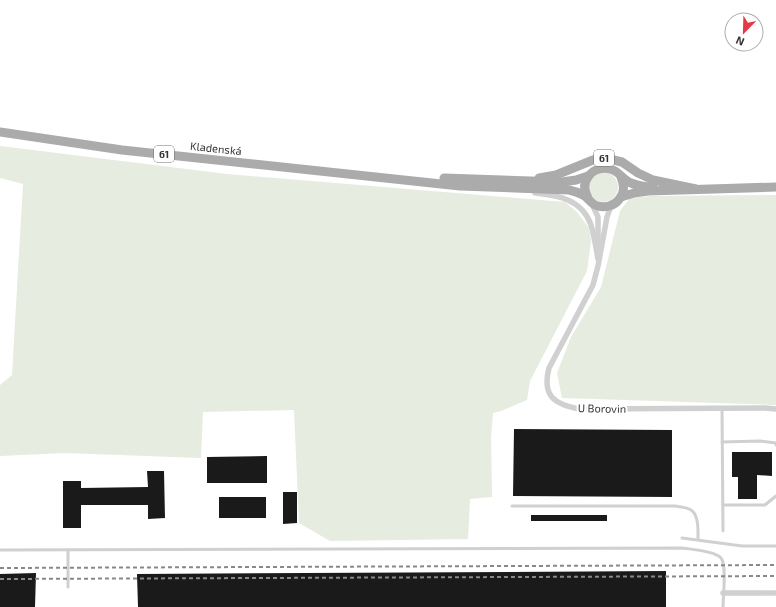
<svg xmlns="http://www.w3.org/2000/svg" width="776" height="607" viewBox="0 0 776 607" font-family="'Exo 2',sans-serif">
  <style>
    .green { fill: #e6ecdf }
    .building { fill: #1a1a1a }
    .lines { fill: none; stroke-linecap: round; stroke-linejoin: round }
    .lane { stroke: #d0d0d0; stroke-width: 3 }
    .street { stroke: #d0d0d0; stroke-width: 5.5 }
    .primary { stroke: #ababab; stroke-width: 9 }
    .rail { stroke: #888; stroke-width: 2; stroke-dasharray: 4 3; stroke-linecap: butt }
    .labels { text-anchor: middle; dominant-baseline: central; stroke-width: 4; stroke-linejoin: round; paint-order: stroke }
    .shield { fill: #fff; stroke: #707070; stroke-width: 1 }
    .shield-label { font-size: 10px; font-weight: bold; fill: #333 }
    .street-label { font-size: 11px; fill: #333; stroke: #fff }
  </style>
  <rect width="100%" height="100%" fill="#fff"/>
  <g class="green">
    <polygon points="0,146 227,174 565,202 577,212 589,228 591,241 587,271 530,381 527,400 501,411 493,413 491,437 492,497 470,499 468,539 330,541 299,523 294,410 203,412 201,458 65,453 0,456 0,385 12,375 23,184 0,178"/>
    <circle cx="603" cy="187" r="15"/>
    <polygon points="776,195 776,405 562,398 557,373 571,337 601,287 620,211 630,198 650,196"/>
  </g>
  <g class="building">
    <polygon points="514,429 672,430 672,497 513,496"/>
    <polygon points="732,452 772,452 772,476 757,475 757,499 738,499 738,477 732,477"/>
    <polygon points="267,456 267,483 207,483 207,457"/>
    <polygon points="147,471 164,471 165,518 148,519 148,505 81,505 81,528 63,528 63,481 81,481 81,488 148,487"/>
    <polygon points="283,492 297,492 297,523 283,524"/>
    <rect x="219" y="497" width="47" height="21"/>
    <rect x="531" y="515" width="76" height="6"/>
    <polygon points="666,571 666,607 138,607 137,574"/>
    <polygon points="36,573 35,607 0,607 0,574"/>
  </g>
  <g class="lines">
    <g class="lane">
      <polyline points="722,408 723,531"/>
      <polyline points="722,442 760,441 776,443 776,445"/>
      <polyline points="723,505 765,505 776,496"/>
      <path d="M 512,506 L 675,506 C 680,507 687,507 691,510 C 699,515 698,531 698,539"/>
      <polyline points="682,538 742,546 776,546"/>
      <path d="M 0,550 L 681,548 C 690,549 715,551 721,558 C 727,565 723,597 723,607"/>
      <polyline points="68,550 68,587"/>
    </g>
    <g class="street">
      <path d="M 535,193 C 557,195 582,199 591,225 C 594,235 596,248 598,259"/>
      <polyline points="592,204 598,217 598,248"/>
      <path d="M 611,206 L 607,217 L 598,266 L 593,285 L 549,368 C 542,395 553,404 579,409 L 765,408 L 776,409"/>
      <polyline points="723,593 776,593"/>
    </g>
    <g class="primary">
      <path d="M 0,132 L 122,150 L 460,186 L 569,190 C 574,191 579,193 583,195 C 588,198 591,203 595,205 C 604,209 615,206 620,198 C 625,191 624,185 621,177"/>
      <polyline points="444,178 562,182 576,180 588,176"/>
      <polyline points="539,178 556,175 593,160 605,158 622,162 638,173 653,180 696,189"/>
      <polyline points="621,197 634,193 648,191 776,187"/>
      <path d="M 588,198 C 584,191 583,184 588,177 C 593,169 604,166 613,170 C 620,173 623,180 631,183 C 638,186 645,187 653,187"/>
    </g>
    <g class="rail">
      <polyline points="0,568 776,565"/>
      <polyline points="0,579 776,576"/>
    </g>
  </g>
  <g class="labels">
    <g class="shield">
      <rect x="154" y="146" width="20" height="16" rx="3"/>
      <rect x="594" y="150" width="20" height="16" rx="3"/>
    </g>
    <g class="shield-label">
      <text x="164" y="154">61</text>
      <text x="604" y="158">61</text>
    </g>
    <g class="street-label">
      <text transform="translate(216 148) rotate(6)">Kladenská</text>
      <text transform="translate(602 408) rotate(1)">U Borovin</text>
    </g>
  </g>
  <g transform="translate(744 32) rotate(203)"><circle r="19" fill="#ffffff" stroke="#adadad"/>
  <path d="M0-3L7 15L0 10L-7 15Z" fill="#e63946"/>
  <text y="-6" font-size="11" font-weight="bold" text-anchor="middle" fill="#333333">N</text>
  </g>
</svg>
